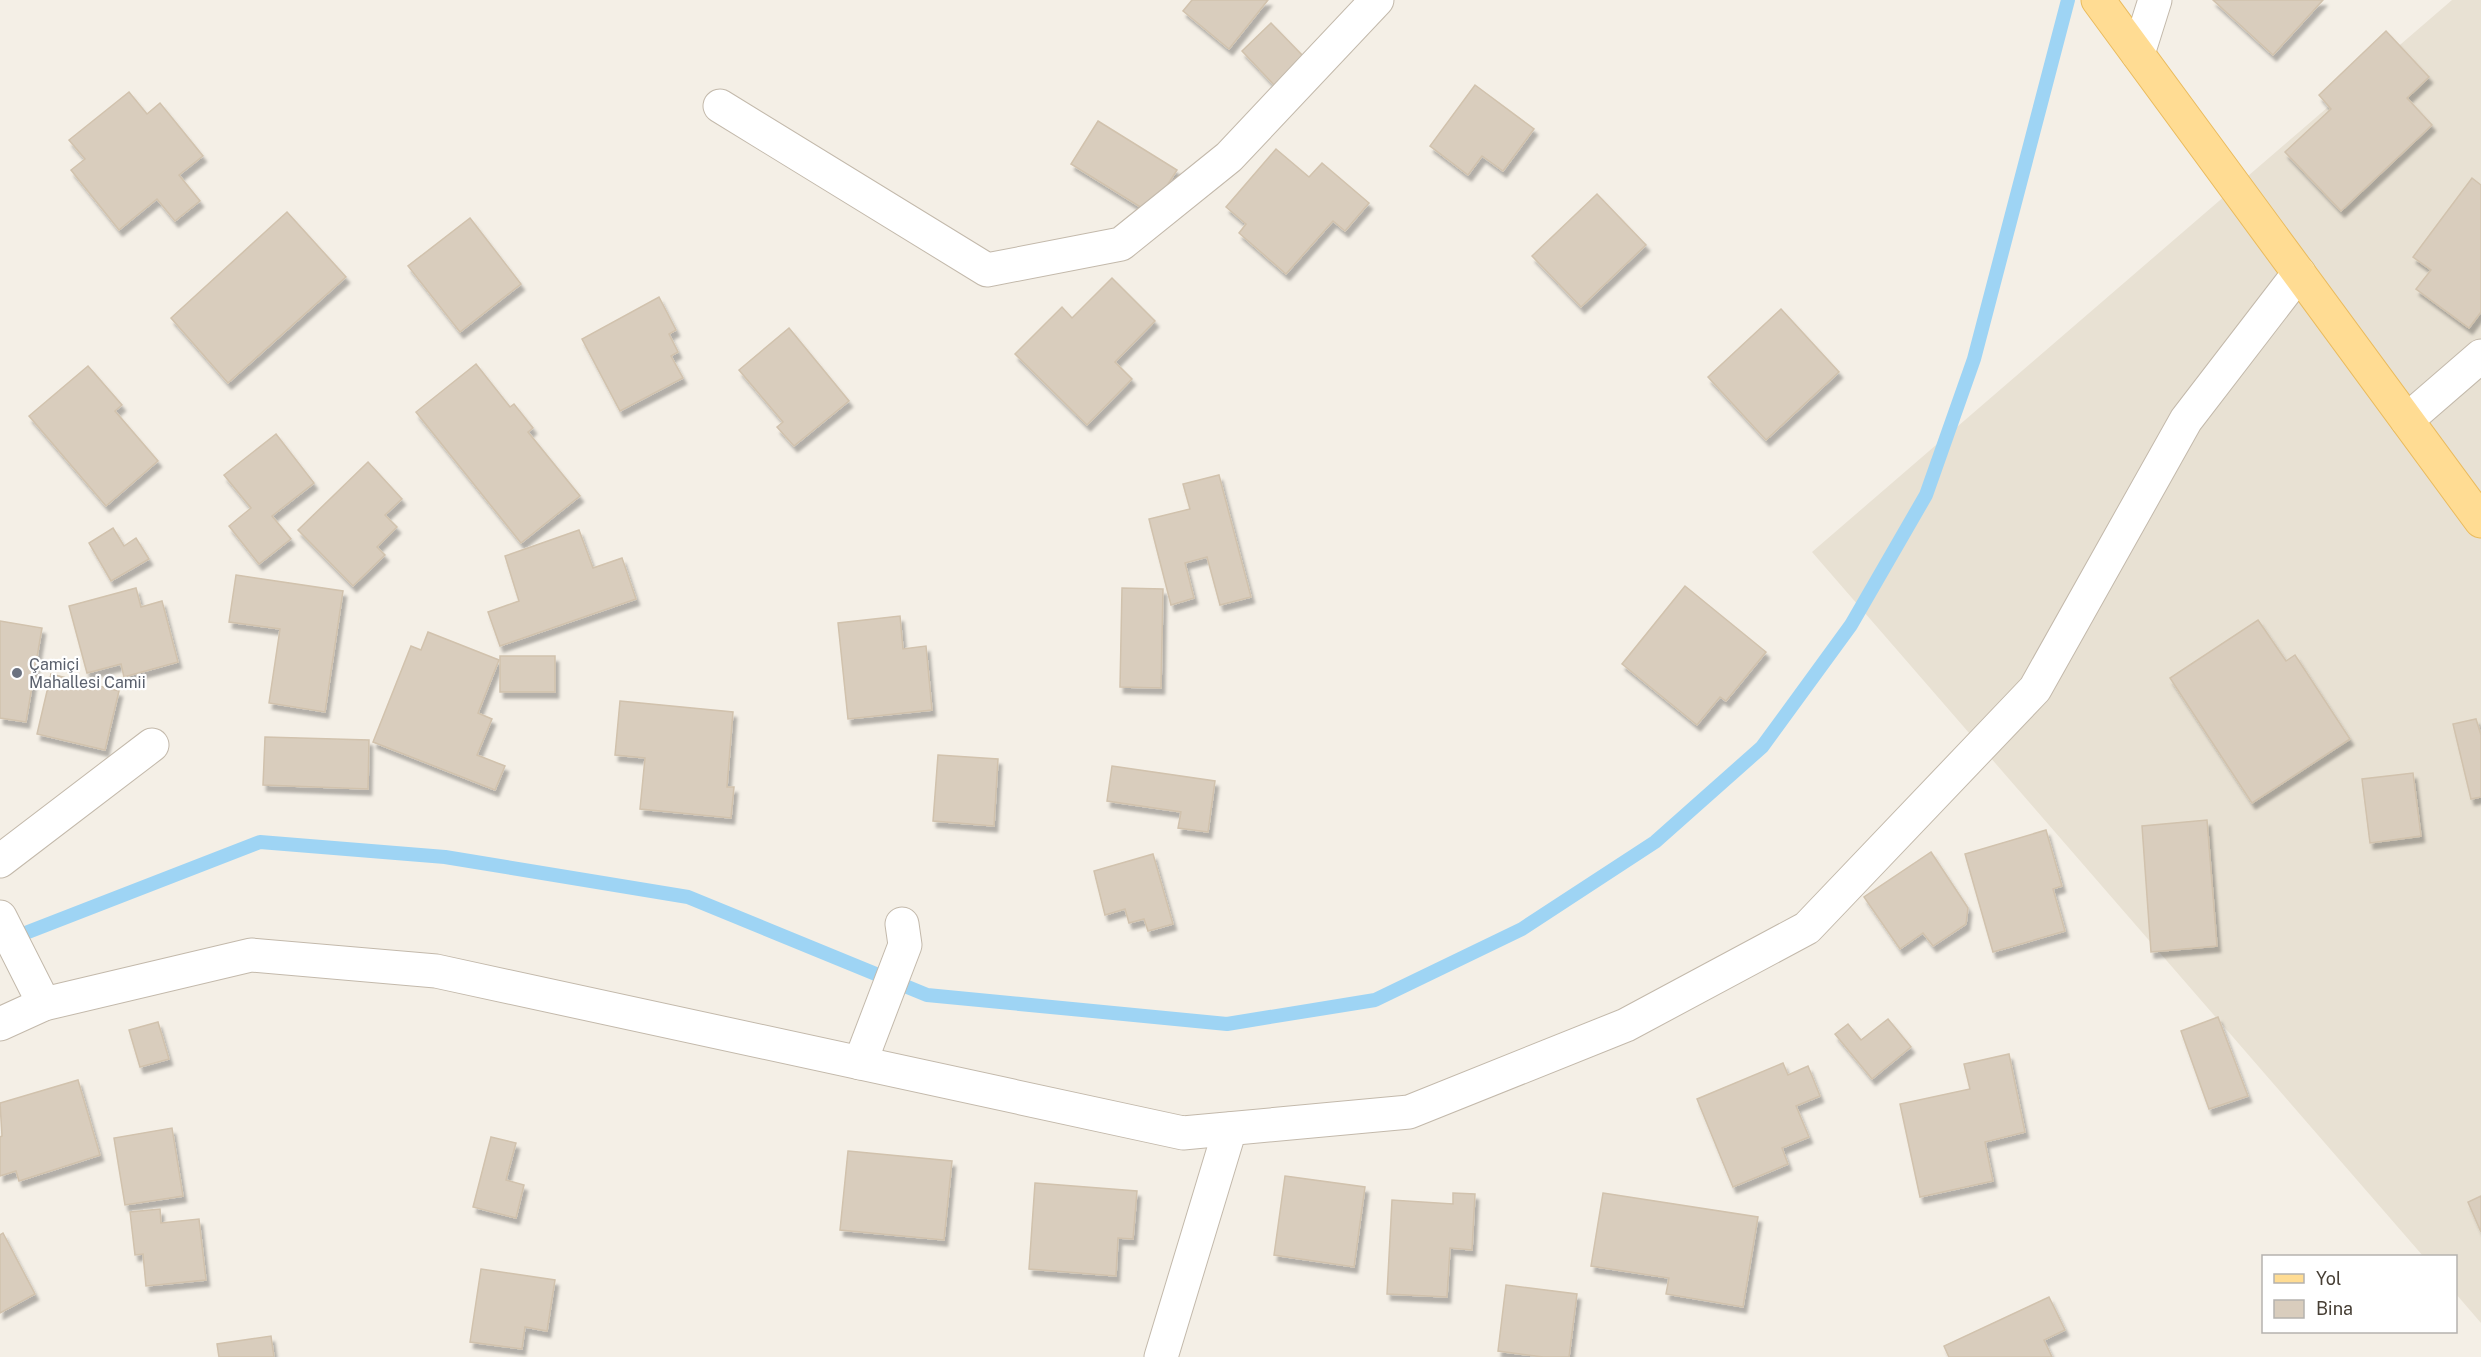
<svg xmlns="http://www.w3.org/2000/svg" width="2481" height="1357" viewBox="0 0 2481 1357" font-family="'Public Sans',sans-serif">
  <style>
    .residential { fill: #e8e1d3 }
    .lines { fill: none; stroke-linecap: round; stroke-linejoin: round }
    .stream { stroke: #9ed4f4; stroke-width: 14 }
    .building { fill: #d9cdbd; stroke: #d1c2ad; stroke-width: 1.5; filter: url(#shadow) }
    .minor-casing { stroke: #c3b9ab; stroke-width: 35 }
    .major-casing { stroke: #eabb5d; stroke-width: 35 }
    .minor { stroke: #fff; stroke-width: 33 }
    .major { stroke: #ffdc93; stroke-width: 33 }
    .worship-dot { fill: #6b7280; stroke: #fff; stroke-width: 2 }
    .labels { text-anchor: middle; dominant-baseline: central; stroke-width: 4.5; stroke-linejoin: round; paint-order: stroke }
    .worship-label { font-size: 16px; fill: #5b616d; stroke: #fff; text-anchor: start }
  </style>
  <defs>
    <filter id="shadow"><feDropShadow dx="3.5" dy="6" stdDeviation="1.5" flood-color="#0004"/></filter>
  </defs>
  <rect width="100%" height="100%" fill="#f4efe6"/>
  <polygon class="residential" points="2452,0 2481,0 2481,1323 2456,1294 2456,1256 2423,1256 1812,552"/>
  <g class="lines">
    <polyline class="stream" points="10,939 260,842 445,857 688,897 927,995 1227,1024 1375,1000 1522,929 1655,842 1762,747 1851,625 1926,495 1974,359 2068,0"/>
  </g>
  <g class="building">
    <polygon points="1192,0 1268,0 1229,49 1183,11"/>
    <polygon points="2213,0 2323,0 2273,55"/>
    <polygon points="1271,23 1306,59 1277,88 1242,51"/>
    <polygon points="2386,31 2429,77 2407,98 2432,125 2341,211 2285,152 2331,109 2319,95"/>
    <polygon points="1475,85 1534,129 1503,171 1482,156 1468,175 1430,146"/>
    <polygon points="129,92 147,114 160,103 203,156 179,175 200,201 175,221 157,199 119,230 71,170 85,159 69,140"/>
    <polygon points="1098,121 1177,170 1150,213 1071,164"/>
    <polygon points="1276,149 1309,177 1322,163 1369,203 1345,231 1333,221 1286,274 1239,233 1246,224 1226,207"/>
    <polygon points="2472,178 2481,185 2481,312 2469,328 2416,289 2431,270 2413,257"/>
    <polygon points="1597,194 1646,245 1581,307 1532,256"/>
    <polygon points="287,212 346,277 228,383 171,318"/>
    <polygon points="470,218 521,284 460,332 408,266"/>
    <polygon points="1112,278 1155,321 1115,362 1132,379 1087,425 1015,354 1062,307 1072,318"/>
    <polygon points="659,297 676,330 669,334 678,352 671,356 683,378 620,411 582,339"/>
    <polygon points="1781,309 1839,372 1766,440 1708,377"/>
    <polygon points="789,328 849,401 794,446 777,427 783,422 739,370"/>
    <polygon points="476,364 510,407 514,404 533,428 528,432 580,496 521,543 416,412"/>
    <polygon points="88,366 122,405 115,411 158,461 106,506 29,416"/>
    <polygon points="276,434 314,483 272,516 291,539 259,564 229,526 251,508 224,475"/>
    <polygon points="368,462 402,499 385,515 397,527 377,547 385,555 353,586 298,530"/>
    <polygon points="1219,475 1251,597 1220,605 1207,557 1185,563 1194,598 1171,605 1149,519 1190,509 1183,484"/>
    <polygon points="113,528 124,546 136,538 149,559 111,581 89,543"/>
    <polygon points="579,530 593,568 622,558 636,599 500,646 488,612 519,601 505,556"/>
    <polygon points="236,575 343,591 325,712 269,703 280,629 229,622"/>
    <polygon points="1685,586 1766,652 1726,701 1720,697 1697,725 1622,664"/>
    <polygon points="136,588 141,607 162,601 178,662 124,677 121,664 87,673 69,606"/>
    <polygon points="1122,588 1163,589 1161,688 1120,687"/>
    <polygon points="900,616 903,649 926,646 932,710 848,719 838,623"/>
    <polygon points="2258,620 2286,661 2295,655 2350,739 2252,803 2170,678"/>
    <polygon points="0,621 42,628 26,722 0,718"/>
    <polygon points="428,632 499,660 478,713 492,719 477,755 505,766 495,790 373,742 411,646 421,650"/>
    <rect x="500" y="656" width="55" height="36"/>
    <polygon points="51,674 119,691 105,750 37,734"/>
    <polygon points="620,701 733,712 727,787 734,787 731,818 640,809 645,758 615,755"/>
    <polygon points="2476,719 2481,735 2481,797 2471,799 2453,724"/>
    <polygon points="265,737 369,740 368,789 263,785"/>
    <polygon points="938,755 998,759 994,826 933,821"/>
    <polygon points="1112,766 1215,781 1208,832 1178,828 1181,812 1107,801"/>
    <polygon points="2413,773 2421,836 2370,843 2362,779"/>
    <polygon points="2207,820 2217,946 2151,952 2142,826"/>
    <polygon points="2046,830 2062,886 2053,889 2065,931 1993,952 1965,854"/>
    <polygon points="1931,852 1968,908 1966,924 1933,946 1923,933 1900,949 1864,897"/>
    <polygon points="1153,854 1173,924 1148,931 1144,919 1129,923 1125,909 1105,915 1094,871"/>
    <polygon points="2218,1017 2248,1096 2209,1109 2181,1031"/>
    <polygon points="1888,1019 1911,1047 1872,1079 1835,1034 1848,1024 1861,1040"/>
    <polygon points="158,1022 169,1059 140,1067 129,1030"/>
    <polygon points="2009,1054 2025,1132 1985,1142 1993,1181 1920,1197 1900,1104 1970,1089 1964,1064"/>
    <polygon points="1783,1063 1788,1075 1808,1066 1820,1096 1796,1106 1809,1137 1782,1148 1788,1164 1733,1187 1697,1099"/>
    <polygon points="78,1080 100,1155 19,1181 16,1171 0,1176 0,1137 2,1136 0,1103"/>
    <polygon points="172,1128 183,1196 125,1205 114,1138"/>
    <polygon points="491,1137 516,1143 506,1180 524,1185 516,1218 473,1207"/>
    <polygon points="848,1151 952,1161 944,1240 840,1230"/>
    <polygon points="1285,1176 1365,1187 1354,1267 1274,1255"/>
    <polygon points="1035,1183 1137,1191 1133,1239 1118,1238 1116,1276 1029,1269"/>
    <polygon points="1453,1193 1475,1194 1472,1250 1450,1248 1447,1297 1387,1294 1392,1200 1453,1204"/>
    <polygon points="1603,1193 1758,1217 1743,1307 1666,1294 1669,1278 1591,1266"/>
    <polygon points="2481,1196 2481,1232 2468,1202"/>
    <polygon points="160,1209 161,1223 199,1219 206,1280 146,1286 143,1254 135,1255 130,1212"/>
    <polygon points="3,1233 35,1294 0,1313 0,1235"/>
    <polygon points="481,1269 555,1280 547,1331 525,1327 522,1349 470,1342"/>
    <polygon points="1506,1285 1577,1294 1569,1357 1543,1357 1498,1351"/>
    <polygon points="2049,1297 2065,1330 2044,1340 2052,1357 1949,1357 1944,1346"/>
    <polygon points="271,1336 274,1357 219,1357 217,1344"/>
  </g>
  <g class="lines">
    <defs>
      <g id="minor">
        <polyline points="2138,54 2155,0"/>
        <polyline points="720,106 987,270 1121,244 1229,157 1377,0"/>
        <polyline points="2407,420 2481,356"/>
        <polyline points="0,861 152,745"/>
        <polyline points="0,917 44,1004"/>
        <polyline points="0,1024 44,1004 251,955 436,971 1183,1133 1409,1112 1626,1025 1807,928 2035,689 2186,420 2299,273"/>
        <polyline points="860,1063 905,945 902,924"/>
        <polyline points="1161,1357 1230,1129"/>
      </g>
      <polyline id="major" points="2098,0 2481,521"/>
    </defs>
    <use href="#minor" class="minor-casing"/>
    <use href="#major" class="major-casing"/>
    <use href="#minor" class="minor"/>
    <use href="#major" class="major"/>
  </g>
  <circle class="worship-dot" cx="17" cy="673" r="6"/>
  <g class="labels">
    <g class="worship-label">
      <text x="29" y="664">Çamiçi<tspan x="29" dy="18">Mahallesi Camii</tspan></text>
    </g>
  </g>
  <rect x="2262" y="1255" width="195" height="78" fill="#ffffff" stroke="#b5b2ae" stroke-width="1.5"/>
  <rect x="2274" y="1274" width="30" height="9" fill="#ffdc93" stroke="#b5b2ae" stroke-width="1.5"/>
  <text x="2316" y="1285" font-size="18" fill="#473f35">Yol</text>
  <rect x="2274" y="1300" width="30" height="18" fill="#d9cdbd" stroke="#b5b2ae" stroke-width="1.5"/>
  <text x="2316" y="1315" font-size="18" fill="#473f35">Bina</text>
</svg>
